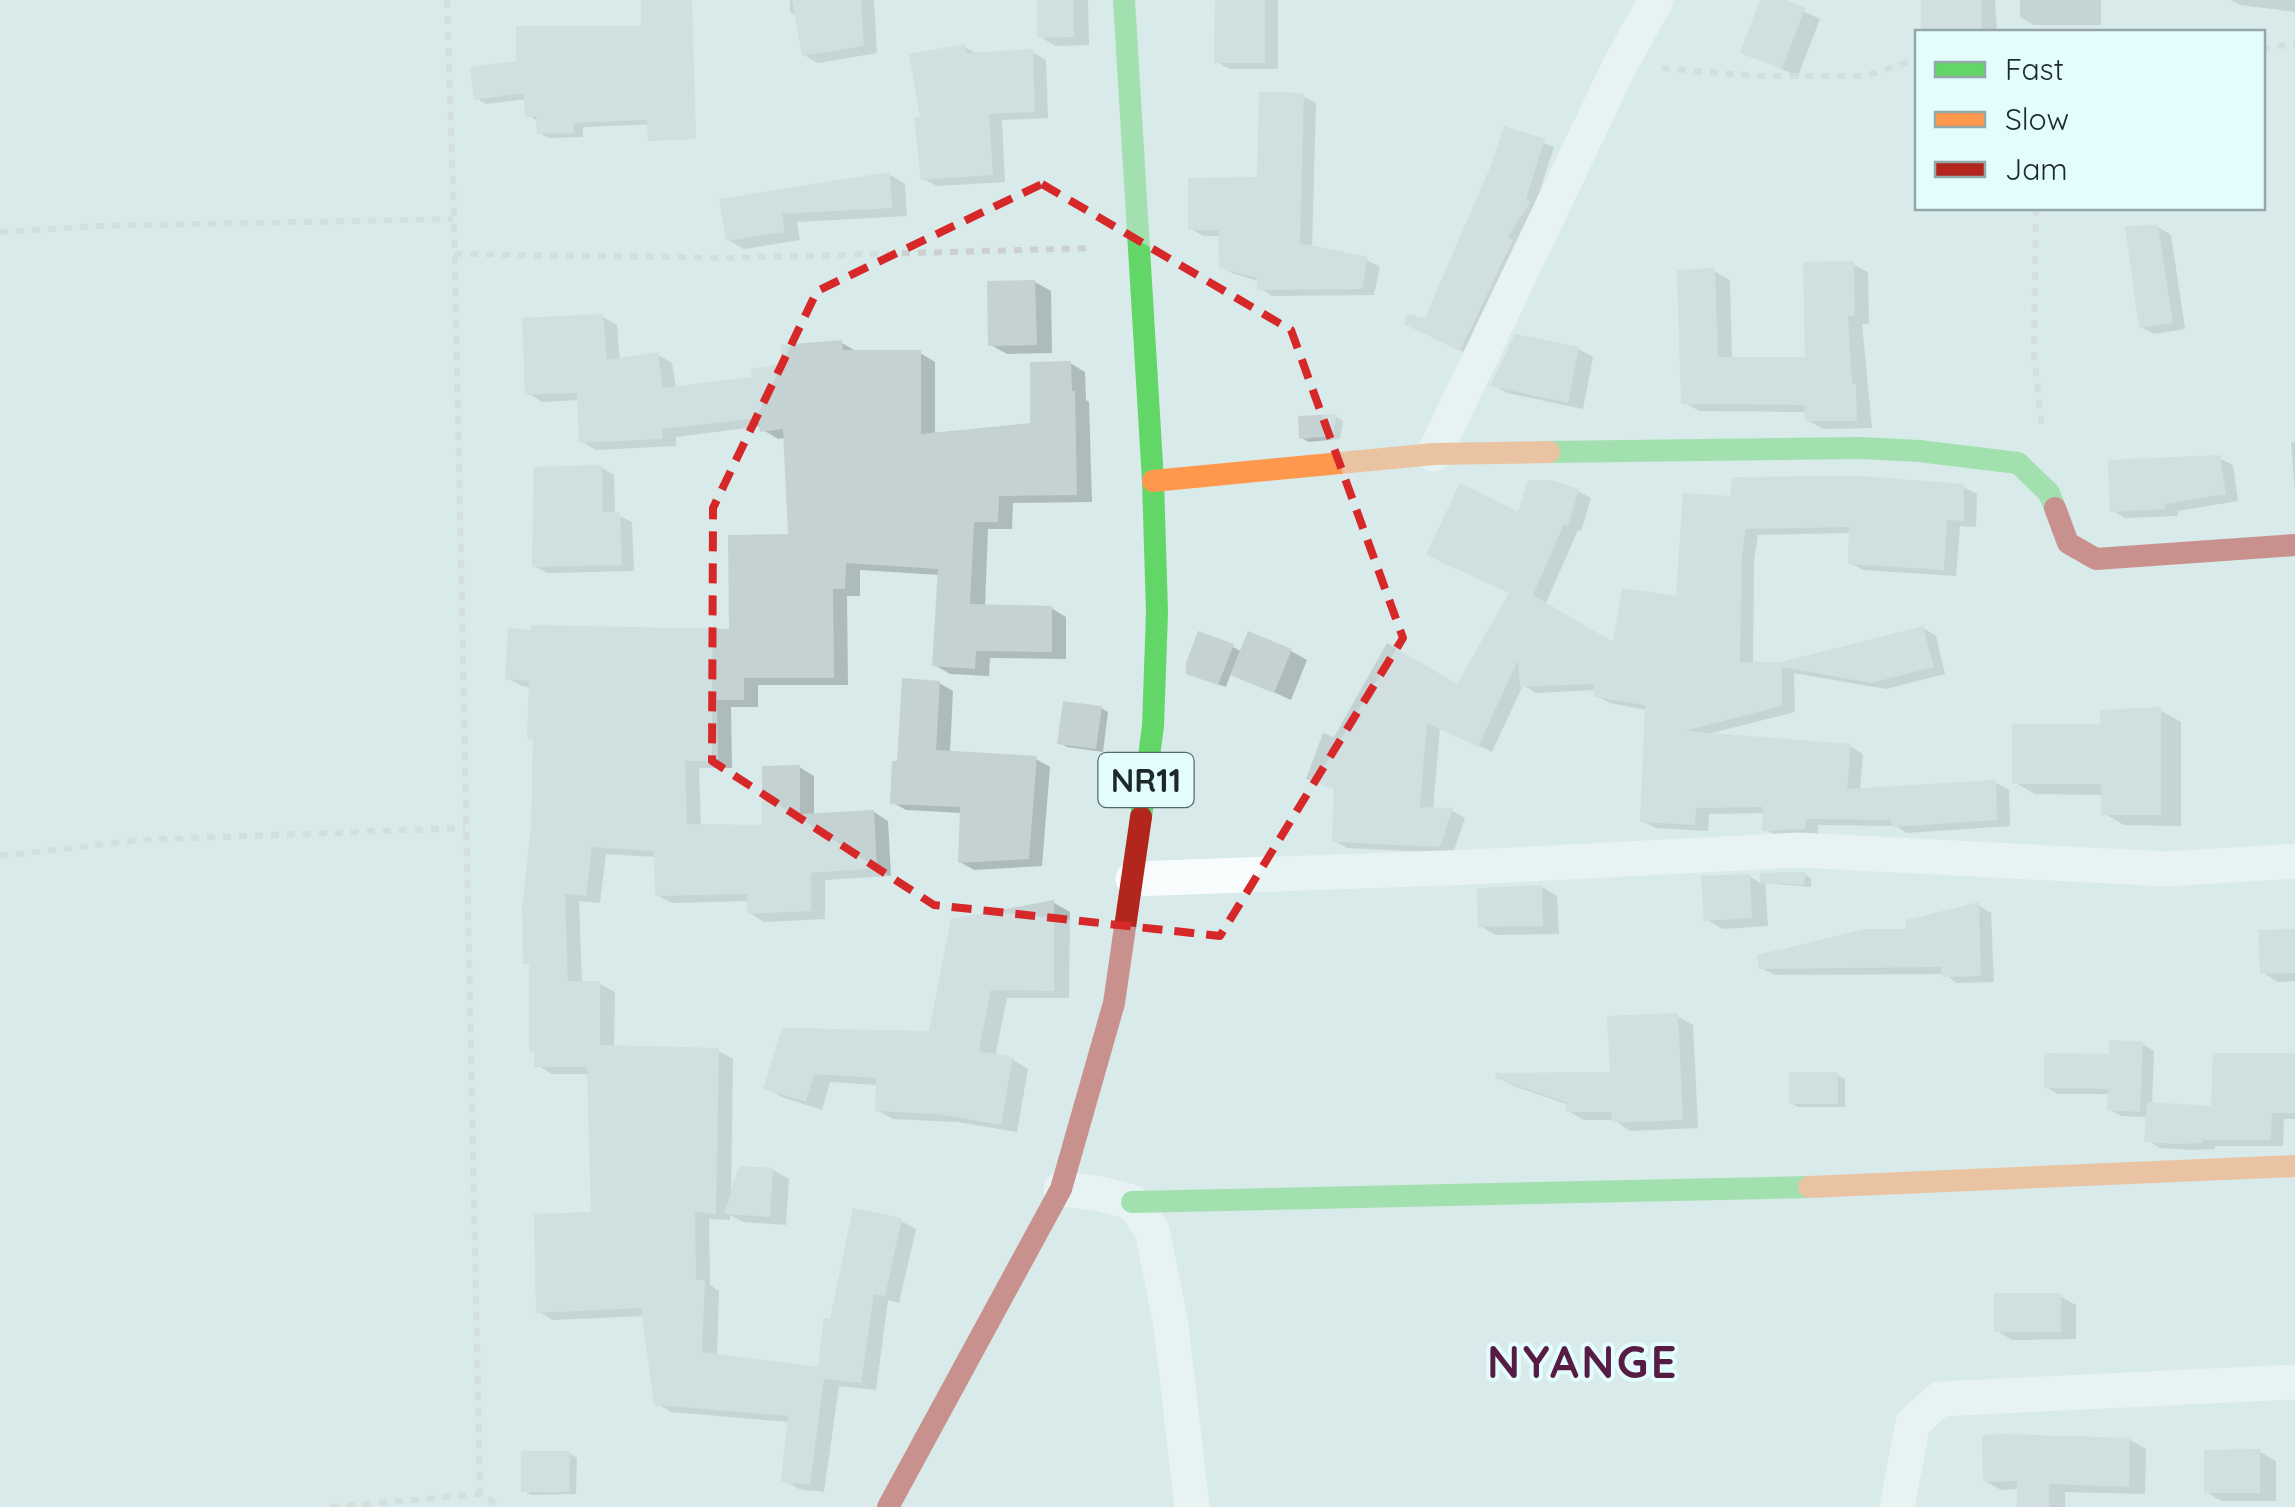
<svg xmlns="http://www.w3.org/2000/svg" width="2295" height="1507" viewBox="0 0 2295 1507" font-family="Quicksand,sans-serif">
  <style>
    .shadow { fill: #0003 }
    .building { fill: #c5d2d3 }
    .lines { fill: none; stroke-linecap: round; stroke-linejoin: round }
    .path { stroke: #ccd0d0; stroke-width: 6; stroke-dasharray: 8 8; stroke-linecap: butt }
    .street { stroke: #f9fcfc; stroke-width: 35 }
    .fast { stroke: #63d668; stroke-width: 22 }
    .slow { stroke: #ff974d; stroke-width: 22 }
    .jam { stroke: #b3261e; stroke-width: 22 }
    .marked { fill: none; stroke: #d62828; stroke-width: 8; stroke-dasharray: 20 12; stroke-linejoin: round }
    .labels { text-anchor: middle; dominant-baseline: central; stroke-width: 8; stroke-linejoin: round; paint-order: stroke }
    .shield { fill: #e3fdfe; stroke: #586969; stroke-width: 2.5 }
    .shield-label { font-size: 32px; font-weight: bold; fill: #1d2929 }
    .district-label { font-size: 45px; font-weight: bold; letter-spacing: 2.5px; fill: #571c44; stroke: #e3fdfe }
  </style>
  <rect width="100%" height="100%" fill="#d9eaea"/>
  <g class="shadow">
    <polygon points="644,0 687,123 583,127 583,137 549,138 539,133 539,122 528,115 527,99 486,104 476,98 519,63 643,28"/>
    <polygon points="790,0 874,0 877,53 818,63 804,55 797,16 790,12"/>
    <polygon points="1039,0 1088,0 1089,45 1056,46 1040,37"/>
    <polygon points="1217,0 1278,0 1278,69 1230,69 1217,62"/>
    <polygon points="1762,0 1778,0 1820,19 1798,76 1743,52"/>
    <polygon points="1923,0 1995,0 1997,32 1924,32"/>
    <polygon points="2020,0 2101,0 2101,25 2034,25 2020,17"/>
    <polygon points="2231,0 2295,0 2295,12 2240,5"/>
    <polygon points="964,47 979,55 1032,52 1046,60 1048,118 1002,120 1005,182 937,186 923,179 923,119"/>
    <polygon points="1303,96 1316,103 1312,248 1367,260 1380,267 1374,295 1272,296 1260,288 1259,281 1234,274 1221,267 1220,236 1203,236 1190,228 1260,180"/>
    <polygon points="1506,129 1554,147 1535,206 1470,355 1417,328 1426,320 1494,164"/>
    <polygon points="889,174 905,184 907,216 797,222 800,240 744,249 728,240 722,201"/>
    <polygon points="2158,227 2171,235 2185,329 2154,334 2141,327"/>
    <polygon points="1853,264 1868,272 1869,324 1862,324 1872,428 1823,429 1807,420 1807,412 1699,411 1684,402 1714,271 1730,280 1732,360 1807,360"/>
    <polygon points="1035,282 1051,291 1052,353 1007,354 991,345"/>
    <polygon points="603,317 617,325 620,361 658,355 672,363 676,389 755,379 842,343 856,351 920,353 935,362 935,435 1033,425 1070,363 1085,372 1086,400 1089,402 1092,502 1013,503 1012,529 988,529 985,607 1051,608 1066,617 1066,659 990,658 989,676 950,674 935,665 940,575 860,570 860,596 847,596 848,685 758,685 758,707 731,707 732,768 699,768 701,827 764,828 799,767 814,776 814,816 874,812 888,821 891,876 825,880 825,919 764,922 750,913 749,901 672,903 657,895 656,857 606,854 600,903 579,901 582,983 600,984 615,992 614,1048 718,1051 733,1059 731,1197 773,1170 789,1179 786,1225 743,1222 730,1215 730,1220 709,1219 710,1285 719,1291 717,1357 820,1370 832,1322 901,1221 916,1229 899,1303 888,1300 876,1390 839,1386 824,1492 799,1489 784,1480 790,1422 671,1412 656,1403 644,1316 553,1320 538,1311 593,1214 590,1074 552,1074 537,1065 537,1053 531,1050 532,966 525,962 535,741 531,687 522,686 507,678 732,631 790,536 786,438 778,439 763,430 762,426 676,437 676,446 596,450 581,441 579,400 542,402 528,393"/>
    <polygon points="1578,349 1593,357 1583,409 1507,393 1493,385"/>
    <polygon points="1337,417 1343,421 1340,439 1309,442 1301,438 1301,418"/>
    <polygon points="2295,442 2295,493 2291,443"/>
    <polygon points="2219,458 2233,465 2238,501 2178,511 2178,516 2125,518 2112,510"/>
    <polygon points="602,468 614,475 615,514 632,522 634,571 547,573 534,566"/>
    <polygon points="1963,487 1977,494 1976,527 1960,526 1956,576 1863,570 1850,563 1851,533 1758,535 1754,562 1753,664 1782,664 1923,628 1936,636 1945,674 1886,689 1794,673 1795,712 1708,734 1850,746 1863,754 1860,791 1996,783 2009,790 2010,826 1907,833 1896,826 1818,825 1818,835 1778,837 1765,829 1766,813 1709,814 1708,831 1656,828 1642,821 1647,710 1610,703 1596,696 1596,690 1536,693 1523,685 1492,752 1440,728 1433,810 1452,811 1465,818 1453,853 1347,848 1334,841 1337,790 1309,778 1335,740 1458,688 1512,593 1520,515 1578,491 1591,498 1581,531 1578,530 1545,605 1615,646 1678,599 1733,499"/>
    <polygon points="1233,647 1242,652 1291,651 1307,660 1291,700 1231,673 1226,687 1196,677"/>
    <polygon points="939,683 953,691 950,753 1036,759 1050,767 1042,866 974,870 960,862 962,813 906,810 892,802"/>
    <polygon points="1101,708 1108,712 1103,752 1067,747 1060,743"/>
    <polygon points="2160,710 2181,722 2181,826 2124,825 2103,813 2103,795 2035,794 2014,782 2103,727"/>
    <polygon points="1804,874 1811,878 1811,887 1765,883 1768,926 1723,929 1707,920 1749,876 1762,884 1763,876"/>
    <polygon points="1542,887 1557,896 1559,934 1496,935 1480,926"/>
    <polygon points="1054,903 1070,912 1069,998 1007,998 995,1057 1012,1059 1028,1069 1017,1132 957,1122 893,1119 877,1110 878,1085 830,1082 822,1110 782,1097 766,1088 931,1034"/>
    <polygon points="1978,905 1991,913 1994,982 1957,983 1944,974 1775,975 1761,968 1909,931"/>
    <polygon points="2295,931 2295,981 2278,982 2262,972"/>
    <polygon points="1677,1016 1693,1025 1698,1128 1630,1131 1614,1120 1584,1120 1568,1111 1569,1105 1514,1086 1498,1077 1612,1075"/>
    <polygon points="2142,1044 2154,1051 2152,1105 2213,1109 2295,1056 2295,1119 2284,1119 2283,1146 2215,1146 2215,1149 2193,1150 2160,1148 2147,1140 2148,1117 2121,1116 2109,1109 2110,1094 2058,1094 2046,1087"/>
    <polygon points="1837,1075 1845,1079 1845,1107 1798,1107 1791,1103"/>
    <polygon points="2060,1296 2076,1305 2076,1339 2012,1340 1996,1330"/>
    <polygon points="2130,1440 2146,1449 2145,1494 2065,1492 2065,1507 2019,1507 2019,1489 2001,1490 1985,1481"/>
    <polygon points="2260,1452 2276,1461 2276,1501 2222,1501 2206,1492"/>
    <polygon points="569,1453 577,1458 576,1494 531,1495 524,1491"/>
  </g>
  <g class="building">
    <polygon points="641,0 692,0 696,139 648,141 647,120 574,123 574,133 537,134 536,117 525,117 524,93 474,100 470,67 516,61 516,26 641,26"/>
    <polygon points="792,0 861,0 864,46 802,56"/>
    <polygon points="1037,0 1073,0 1074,37 1037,38"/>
    <polygon points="1215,0 1265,0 1265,63 1214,63"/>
    <polygon points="1760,0 1786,0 1805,8 1782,69 1740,53"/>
    <polygon points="1921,0 1981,0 1982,32 1921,32"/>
    <polygon points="965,44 966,53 1033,49 1035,112 989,114 993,175 921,180 914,117 920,117 909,54"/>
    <polygon points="1259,92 1304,93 1300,243 1368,257 1362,289 1257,290 1257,278 1219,268 1218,230 1188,230 1188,178 1257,177"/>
    <polygon points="1504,126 1545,139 1526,199 1531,202 1507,237 1513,240 1460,351 1404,324 1407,314 1425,318 1492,163"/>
    <polygon points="890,172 892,208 782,214 785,232 726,241 719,199"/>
    <polygon points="2158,225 2173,323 2139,328 2125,226"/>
    <polygon points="1854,261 1855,316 1848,316 1852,384 1856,384 1857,421 1805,421 1804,405 1681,404 1677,270 1715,268 1718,357 1805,357 1803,262"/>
    <polygon points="1035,280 1037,345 988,346 987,281"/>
    <polygon points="603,314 607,360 658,352 663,388 752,377 751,369 783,364 781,345 842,340 843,350 921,350 921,434 1030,423 1030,362 1071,361 1072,391 1075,391 1077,495 999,496 998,522 974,522 970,604 1052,606 1052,652 976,651 975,669 932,666 938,569 846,563 845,589 833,589 834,678 744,678 744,700 717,700 718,761 685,761 687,824 762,825 762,766 800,765 800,814 874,810 877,868 811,873 811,911 747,914 747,894 655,896 654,851 592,847 586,896 565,894 568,981 600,981 600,1045 719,1048 716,1214 695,1212 696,1280 705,1280 702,1352 818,1367 824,1318 830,1319 853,1208 902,1218 885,1296 874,1294 861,1383 824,1379 810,1485 781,1482 788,1416 654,1405 641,1308 536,1313 534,1214 591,1212 587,1067 534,1067 535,1051 529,1051 529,964 523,964 522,908 531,828 533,740 527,739 529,681 505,679 508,628 531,630 531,625 729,629 728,535 788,534 783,429 760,432 758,418 662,429 662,439 579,443 577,393 525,395 522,318"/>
    <polygon points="1515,334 1579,347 1568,403 1490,386"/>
    <polygon points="1337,414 1333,436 1299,439 1298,416"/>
    <polygon points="2220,455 2226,494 2165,504 2165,509 2110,512 2108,460"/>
    <polygon points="602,465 603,512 620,512 622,565 532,567 534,467"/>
    <polygon points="1860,476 1964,484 1964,521 1947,520 1944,570 1848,564 1849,527 1746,529 1742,554 1740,662 1782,662 1923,626 1934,667 1871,683 1782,667 1782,706 1684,731 1851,744 1847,789 1996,780 1997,820 1892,827 1891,820 1806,819 1805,829 1762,831 1763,807 1696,808 1695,825 1640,822 1645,705 1594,697 1593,684 1520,687 1518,660 1478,747 1427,723 1420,807 1453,808 1440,847 1332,842 1334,789 1306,779 1323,733 1334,737 1387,643 1457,684 1509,593 1426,555 1460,483 1518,512 1528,480 1551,480 1579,489 1568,526 1564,524 1533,595 1613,642 1622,588 1676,596 1683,493 1730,496 1732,477"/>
    <polygon points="1198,631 1234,644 1218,685 1186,674 1186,663"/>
    <polygon points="1248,631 1292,649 1274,693 1230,675"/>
    <polygon points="902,678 940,681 936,750 1037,756 1029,859 958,863 960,807 890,804 892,761 897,761"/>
    <polygon points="1063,701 1102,706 1096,749 1057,744"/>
    <polygon points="2161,707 2161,815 2101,815 2101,784 2012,784 2012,724 2100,724 2100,710"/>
    <polygon points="1805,872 1804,885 1760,883 1760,873"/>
    <polygon points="1750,874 1752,918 1704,921 1701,876"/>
    <polygon points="1542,885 1543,926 1478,927 1477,888"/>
    <polygon points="1054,900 1054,991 991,990 979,1051 1013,1057 1001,1125 939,1114 875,1111 876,1078 814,1074 806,1102 763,1089 782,1028 929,1031 951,919"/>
    <polygon points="1979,902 1981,976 1941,977 1941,967 1759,969 1757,955 1865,929 1906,929 1906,920"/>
    <polygon points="2295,929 2295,973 2260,974 2258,930"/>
    <polygon points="1678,1013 1683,1120 1612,1123 1611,1112 1565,1112 1567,1103 1495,1078 1496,1073 1610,1072 1607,1016"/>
    <polygon points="2109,1040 2143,1042 2140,1112 2107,1110 2108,1089 2044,1088 2044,1053 2109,1054"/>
    <polygon points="2213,1053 2295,1053 2295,1113 2272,1113 2271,1140 2203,1140 2202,1143 2178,1144 2144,1142 2147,1102 2211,1106"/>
    <rect x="1789" y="1072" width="49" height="32"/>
    <polygon points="739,1166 773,1168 770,1217 724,1214"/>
    <rect x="1994" y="1293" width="67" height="39"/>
    <polygon points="2002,1434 2130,1438 2129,1487 2049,1484 2049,1507 2017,1507 2017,1481 1983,1482 1982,1435"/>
    <polygon points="2260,1449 2260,1493 2204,1493 2204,1450"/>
    <polygon points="521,1451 570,1451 569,1492 521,1492"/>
  </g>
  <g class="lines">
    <g class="path">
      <polyline points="447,0 454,219 480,1494 502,1507"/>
      <polyline points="2262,50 2295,43"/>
      <polyline points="1662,68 1755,76 1865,76 1918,59"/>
      <polyline points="2036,208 2034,355 2042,428"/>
      <polyline points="0,232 99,226 454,219"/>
      <polyline points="454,254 730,258 1093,248"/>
      <polyline points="0,856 140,840 465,828"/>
      <polyline points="331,1507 480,1494"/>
    </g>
    <g class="street">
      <polyline points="1434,454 1620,65 1656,0"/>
      <polyline points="1133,879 1472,867 1799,850 2167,869 2295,861"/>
      <polyline points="1061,1189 1101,1194 1132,1202 1152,1230 1171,1325 1192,1507"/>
      <polyline points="1897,1507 1913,1423 1940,1399 2295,1382"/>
    </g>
    <g class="fast">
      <polyline points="1124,0 1153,481 1157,612 1153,726 1141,817"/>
      <polyline points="1549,452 1861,448 1919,451 2018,463 2049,493 2055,508"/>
      <polyline points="1132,1202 1809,1187"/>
    </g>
    <g class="slow">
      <polyline points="1153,481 1434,454 1549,452"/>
      <polyline points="1809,1187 2295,1166"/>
    </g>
    <g class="jam">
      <polyline points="2055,508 2068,543 2096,559 2295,545"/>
      <polyline points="888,1507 1061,1189 1114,1003 1141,817"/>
    </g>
  </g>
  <path d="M0 0H2295V1507H0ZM 1042,184 L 1291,330 L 1403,638 L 1220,936 L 934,905 L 712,761 L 713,508 L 817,291 Z" fill="#d9eaea" fill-opacity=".55" fill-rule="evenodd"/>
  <path class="marked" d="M 1042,184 L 1291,330 L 1403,638 L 1220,936 L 934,905 L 712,761 L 713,508 L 817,291 Z"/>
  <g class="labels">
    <rect class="shield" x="1098.5" y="753" width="95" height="54" rx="8"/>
    <g class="shield-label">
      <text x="1146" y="780">NR11</text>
    </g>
    <g class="district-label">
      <text x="1583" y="1361">NYANGE</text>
    </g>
  </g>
  <rect x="1915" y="30" width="350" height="180" fill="#e3fdfe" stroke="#94a8a9" stroke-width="2.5"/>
  <rect x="1935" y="62" width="50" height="15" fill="#63d668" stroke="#94a8a9" stroke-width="2.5"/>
  <text x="2005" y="80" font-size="30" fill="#1d2929">Fast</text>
  <rect x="1935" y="112" width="50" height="15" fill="#ff974d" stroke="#94a8a9" stroke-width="2.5"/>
  <text x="2005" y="130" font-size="30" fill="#1d2929">Slow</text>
  <rect x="1935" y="162" width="50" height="15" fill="#b3261e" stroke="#94a8a9" stroke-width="2.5"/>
  <text x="2005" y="180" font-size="30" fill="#1d2929">Jam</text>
</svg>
